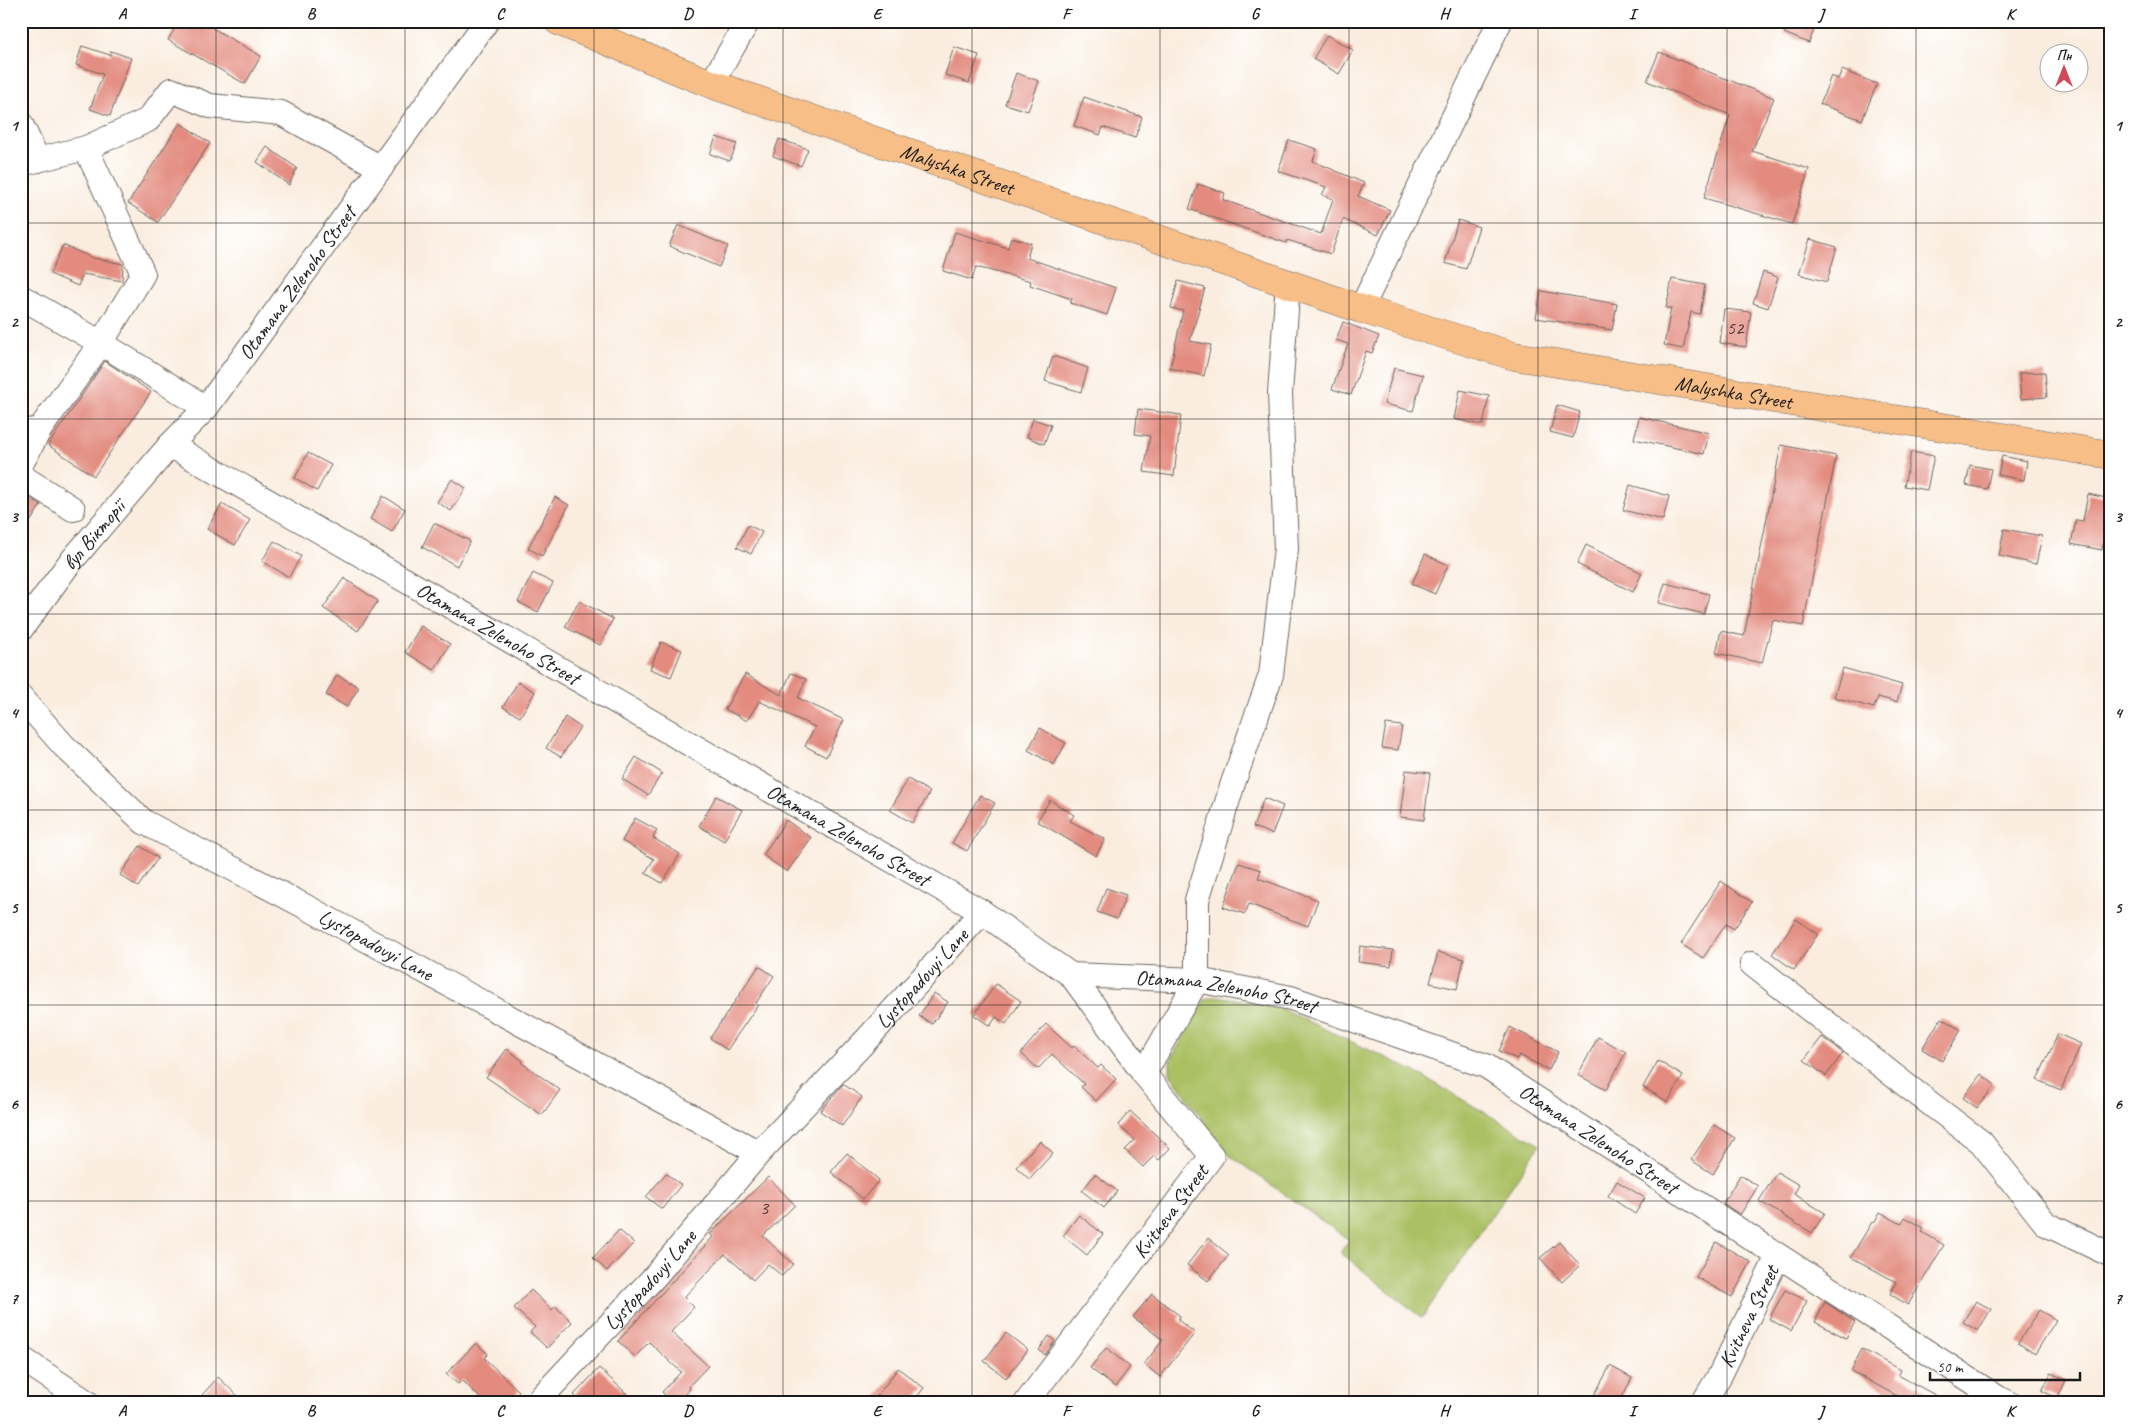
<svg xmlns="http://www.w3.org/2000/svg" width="2132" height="1424" viewBox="0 0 2132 1424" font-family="Caveat,sans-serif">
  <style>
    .green { fill: #abc064; stroke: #646e40 }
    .building { fill: #e38b7f }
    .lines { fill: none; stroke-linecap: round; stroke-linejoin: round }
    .minor-casing { stroke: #6a6560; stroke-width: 26 }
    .major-casing { stroke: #6a6560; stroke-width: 29 }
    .minor { stroke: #fff; stroke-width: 24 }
    .major { stroke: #f7be87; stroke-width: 28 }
    .grid { fill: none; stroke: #1c1c1c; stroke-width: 1; stroke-opacity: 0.55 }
    .labels { text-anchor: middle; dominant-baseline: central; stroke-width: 4.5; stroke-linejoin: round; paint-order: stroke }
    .number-label { font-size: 19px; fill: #4e3835 }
    .street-label { font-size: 21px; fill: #1c1c1c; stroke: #fff }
    .neatline { fill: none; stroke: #1c1c1c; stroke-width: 2 }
    .grid-label { font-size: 16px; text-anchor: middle; font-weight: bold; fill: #1c1c1c }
  </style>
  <rect width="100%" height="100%" fill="#fff"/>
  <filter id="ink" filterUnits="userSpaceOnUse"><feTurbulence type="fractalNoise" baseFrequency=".02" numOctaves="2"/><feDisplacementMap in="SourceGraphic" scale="10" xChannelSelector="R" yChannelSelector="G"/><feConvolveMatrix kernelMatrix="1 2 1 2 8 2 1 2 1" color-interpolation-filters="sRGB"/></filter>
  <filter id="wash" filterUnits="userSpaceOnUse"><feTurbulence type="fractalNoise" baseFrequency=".0096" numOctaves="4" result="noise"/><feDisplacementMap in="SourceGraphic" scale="20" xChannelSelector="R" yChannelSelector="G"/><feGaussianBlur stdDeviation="1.12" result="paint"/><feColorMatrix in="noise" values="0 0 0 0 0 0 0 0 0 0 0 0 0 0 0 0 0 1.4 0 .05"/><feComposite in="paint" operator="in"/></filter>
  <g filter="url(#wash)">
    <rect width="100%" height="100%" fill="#faeddf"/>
    <polygon class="green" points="1217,996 1276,1006 1414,1071 1540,1145 1422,1318 1340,1252 1349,1240 1226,1153 1170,1073 1170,1061 1205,999"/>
    <g id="blocks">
      <g class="building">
        <polygon points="179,21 200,21 261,56 245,84 168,40"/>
        <polygon points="1789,21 1817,21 1809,43 1784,33"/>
        <polygon points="1327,35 1353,50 1339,74 1313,59"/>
        <polygon points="82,46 110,55 111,51 131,58 110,116 90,109 103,74 76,65"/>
        <polygon points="954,47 979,55 969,83 945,75"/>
        <polygon points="1659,52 1774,98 1752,151 1809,169 1792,224 1704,198 1730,115 1647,81"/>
        <polygon points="1842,70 1877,84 1862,120 1820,104 1831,76 1838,79"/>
        <polygon points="1016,73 1039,81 1028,111 1005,104"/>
        <polygon points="1084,97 1142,117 1135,138 1103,127 1100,135 1074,126"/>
        <polygon points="180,123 210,143 158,222 128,203"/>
        <polygon points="716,137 737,144 730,161 710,154"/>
        <polygon points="779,139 808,149 801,166 773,156"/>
        <polygon points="1289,140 1317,149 1313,161 1364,183 1358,196 1390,210 1378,235 1343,219 1331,254 1287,240 1286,243 1189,209 1198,184 1225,193 1223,200 1321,234 1333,199 1322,195 1326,187 1278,171"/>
        <polygon points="267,147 297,168 289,185 257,162"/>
        <polygon points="1458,220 1479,227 1466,269 1445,263"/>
        <polygon points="678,225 728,246 719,267 669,246"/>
        <polygon points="955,232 1008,248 1011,237 1031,243 1027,258 1116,288 1107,315 1070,303 1072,299 1030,285 1031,281 976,267 972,280 943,271"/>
        <polygon points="1810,239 1837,247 1827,282 1799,274"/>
        <polygon points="63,245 93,258 123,264 122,281 83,274 78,286 50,274"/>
        <polygon points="1763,272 1778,277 1768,308 1753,303"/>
        <polygon points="1672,279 1705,285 1700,314 1691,312 1683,349 1664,345 1671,308 1666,308"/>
        <polygon points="1178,281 1205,288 1190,341 1211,345 1204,376 1170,368 1183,311 1171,308"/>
        <polygon points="1541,291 1617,304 1612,330 1536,318"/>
        <polygon points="1724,309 1751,312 1746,347 1720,343"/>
        <polygon points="1343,322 1379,336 1372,353 1366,351 1351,395 1332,389 1348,344 1336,340"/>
        <polygon points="1053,356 1088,368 1081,392 1045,381"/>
        <polygon points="105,361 151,392 94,476 48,445"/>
        <polygon points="1394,368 1423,375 1413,411 1384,404"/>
        <polygon points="2045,372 2047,397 2021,399 2019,373"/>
        <polygon points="1460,390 1489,396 1483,425 1454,419"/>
        <polygon points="1557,405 1580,412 1573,438 1550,432"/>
        <polygon points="1138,409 1181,415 1174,476 1144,472 1150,436 1135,434"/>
        <polygon points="1639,417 1709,433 1704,454 1634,439"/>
        <polygon points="1033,419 1051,425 1044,444 1027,437"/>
        <polygon points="1781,445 1836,456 1803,626 1773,620 1762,663 1716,653 1721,631 1744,636"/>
        <polygon points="1911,452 1934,456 1927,490 1904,486"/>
        <polygon points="308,453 331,465 317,491 295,478"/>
        <polygon points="2002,456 2027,461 2024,480 1998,475"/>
        <polygon points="1970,465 1991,469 1987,489 1966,485"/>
        <polygon points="452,479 466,488 451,511 437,502"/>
        <polygon points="1630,485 1669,496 1663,520 1623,510"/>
        <polygon points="21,492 41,505 21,536"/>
        <polygon points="2088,494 2111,499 2111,519 2108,519 2102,550 2071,544 2076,520 2083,521"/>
        <polygon points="383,496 405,509 392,532 370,519"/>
        <polygon points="555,497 569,505 542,556 528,548"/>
        <polygon points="222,504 250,520 235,545 207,529"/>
        <polygon points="434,523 470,541 457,566 422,547"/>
        <polygon points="748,525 762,532 751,554 737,547"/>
        <polygon points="2004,529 2042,536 2036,564 1999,556"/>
        <polygon points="274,541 301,556 289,577 262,561"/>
        <polygon points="1586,545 1642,573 1633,592 1577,564"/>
        <polygon points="1425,554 1448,565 1435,594 1412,584"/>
        <polygon points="533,573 553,583 538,612 518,602"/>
        <polygon points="344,578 378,601 358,631 323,608"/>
        <polygon points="1665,583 1709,594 1704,614 1659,603"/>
        <polygon points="579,601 613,619 600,645 565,627"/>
        <polygon points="421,626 450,644 434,670 405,652"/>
        <polygon points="661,642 682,650 671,677 650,669"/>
        <polygon points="1843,668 1902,685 1897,702 1878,697 1874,708 1834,697"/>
        <polygon points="791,673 806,679 798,698 844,720 826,757 805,746 815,727 759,701 747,721 725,709 745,674 781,695"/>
        <polygon points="337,675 359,687 347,707 326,695"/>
        <polygon points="518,682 535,692 520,717 503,707"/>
        <polygon points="565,717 580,727 561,757 546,748"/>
        <polygon points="1386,724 1402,726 1398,750 1382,748"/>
        <polygon points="1040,728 1066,743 1054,765 1028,750"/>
        <polygon points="636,757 662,773 648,795 622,779"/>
        <polygon points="1406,770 1430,773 1424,820 1400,817"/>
        <polygon points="908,779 930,792 912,823 890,810"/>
        <polygon points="980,795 995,803 967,851 952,843"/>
        <polygon points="716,796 742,810 724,841 699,826"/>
        <polygon points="1264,798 1283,806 1272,834 1253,827"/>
        <polygon points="1050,800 1074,815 1070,821 1105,839 1096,856 1037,821"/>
        <polygon points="635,818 657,830 653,838 680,854 662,883 645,873 654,859 622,841"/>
        <polygon points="786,820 811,838 787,872 763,855"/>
        <polygon points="140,846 158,858 138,887 120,875"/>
        <polygon points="1239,863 1261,870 1258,878 1318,900 1308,926 1249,904 1245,914 1223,907"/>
        <polygon points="1721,881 1752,902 1734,929 1726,924 1703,958 1681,944"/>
        <polygon points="1106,888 1126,895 1117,919 1097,912"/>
        <polygon points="1796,919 1818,934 1794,970 1772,954"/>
        <polygon points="1360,946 1393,950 1391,966 1358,962"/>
        <polygon points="1438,952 1464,959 1457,989 1430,983"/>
        <polygon points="759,966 774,976 756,1003 758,1005 727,1050 710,1038"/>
        <polygon points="996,984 1021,1001 1006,1024 996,1017 990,1026 974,1015"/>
        <polygon points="934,993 948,1002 932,1024 919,1016"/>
        <polygon points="1941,1018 1961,1030 1942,1061 1922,1049"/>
        <polygon points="1046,1024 1072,1048 1074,1046 1098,1068 1101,1065 1116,1079 1096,1101 1081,1087 1084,1084 1052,1054 1038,1069 1021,1053"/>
        <polygon points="1510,1027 1558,1052 1549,1070 1519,1055 1517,1059 1499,1051"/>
        <polygon points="2058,1034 2081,1044 2061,1090 2037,1080"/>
        <polygon points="1598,1037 1626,1052 1606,1090 1578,1075"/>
        <polygon points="1822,1037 1843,1053 1826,1076 1804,1060"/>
        <polygon points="507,1049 523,1061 522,1063 560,1090 542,1115 486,1077"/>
        <polygon points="1658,1061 1683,1076 1668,1102 1643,1087"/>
        <polygon points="1981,1074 1995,1085 1977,1108 1963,1098"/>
        <polygon points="843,1084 862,1097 842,1126 820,1111"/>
        <polygon points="1130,1111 1170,1148 1159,1160 1154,1156 1143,1167 1125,1150 1135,1140 1118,1125"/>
        <polygon points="1714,1125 1735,1138 1713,1174 1691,1160"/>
        <polygon points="1040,1141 1053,1153 1029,1179 1016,1167"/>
        <polygon points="847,1153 879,1180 863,1199 831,1172"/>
        <polygon points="1777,1172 1799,1185 1794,1194 1825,1213 1812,1233 1759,1201"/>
        <polygon points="666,1173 681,1185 662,1209 646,1197"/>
        <polygon points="1095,1174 1117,1191 1104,1208 1082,1191"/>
        <polygon points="1740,1175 1758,1186 1740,1215 1723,1203"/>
        <polygon points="768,1177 795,1205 763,1236 793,1264 782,1276 768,1264 753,1280 725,1254 684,1297 694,1307 671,1332 708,1366 688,1387 690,1389 676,1403 673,1403 662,1392 681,1372 649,1342 635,1357 618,1341 713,1237 710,1234"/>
        <polygon points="1617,1181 1645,1198 1635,1214 1608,1196"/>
        <polygon points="1880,1212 1901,1224 1905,1217 1924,1228 1922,1232 1944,1245 1908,1305 1890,1294 1896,1282 1851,1257 1872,1222 1874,1223"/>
        <polygon points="1079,1215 1103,1234 1087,1255 1063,1236"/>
        <polygon points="619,1230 634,1243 607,1271 593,1258"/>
        <polygon points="1208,1238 1229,1255 1208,1281 1187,1265"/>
        <polygon points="1559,1242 1580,1265 1562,1282 1540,1258"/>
        <polygon points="1716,1242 1751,1262 1732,1297 1696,1277"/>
        <polygon points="531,1290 552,1310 555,1306 572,1322 547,1348 530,1332 535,1327 514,1308"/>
        <polygon points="1785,1290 1807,1301 1791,1331 1769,1319"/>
        <polygon points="1152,1294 1180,1316 1178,1320 1195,1333 1160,1377 1144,1364 1163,1340 1133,1317"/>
        <polygon points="1976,1301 1991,1309 1978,1331 1963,1322"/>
        <polygon points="1825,1302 1855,1322 1846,1338 1815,1322"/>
        <polygon points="2039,1310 2056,1320 2035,1354 2018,1343"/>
        <polygon points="1006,1333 1028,1350 1006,1378 984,1361"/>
        <polygon points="1049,1336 1055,1341 1045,1355 1039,1350"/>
        <polygon points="476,1343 488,1354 484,1358 519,1391 508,1403 485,1403 462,1380 458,1384 446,1374"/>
        <polygon points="1106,1348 1130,1367 1115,1387 1090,1368"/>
        <polygon points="1862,1349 1900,1370 1898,1375 1950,1403 1910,1403 1851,1371"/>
        <polygon points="1610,1366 1632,1378 1619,1403 1590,1403"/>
        <polygon points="599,1368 627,1394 619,1403 582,1403 574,1395"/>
        <polygon points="898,1368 924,1388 912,1403 872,1403"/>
        <polygon points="2051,1373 2066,1380 2058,1398 2042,1391"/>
        <polygon points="218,1377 245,1403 210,1403 202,1395"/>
      </g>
    </g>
  </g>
  <g filter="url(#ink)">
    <use href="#blocks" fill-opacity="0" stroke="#6a6560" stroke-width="1"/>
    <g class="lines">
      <defs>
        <g id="minor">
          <path id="s1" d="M 487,21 L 206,408 L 170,445 L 982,912 L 1071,975 L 1197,980 L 1291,998 L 1486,1066 L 1998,1398 L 2009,1403"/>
          <polyline points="711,84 748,21"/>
          <polyline points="21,124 38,160"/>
          <polyline points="21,164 86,148 148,120 171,90 210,106 281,113 381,168"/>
          <polyline points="21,297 101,343 206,408"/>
          <polyline points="1361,309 1500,21"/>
          <polyline points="21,432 40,429 101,343 143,274 86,148"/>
          <polyline points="21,464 40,429"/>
          <polyline points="21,476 73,509"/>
          <path id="s2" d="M 21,629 L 68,565 L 170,445"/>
          <path id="s3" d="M 21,697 L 64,746 L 144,822 L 310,909 L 759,1153"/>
          <polyline points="1752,964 1907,1086 1981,1142 2046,1224 2111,1255"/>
          <polyline points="1144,1074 1197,980 1197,900 1233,783 1271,675 1286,549 1280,393 1288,282"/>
          <polyline points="21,1358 88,1403"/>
          <path id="s4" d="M 536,1403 L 656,1275 L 759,1153 L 868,1038 L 982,912"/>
          <path id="s5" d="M 1026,1403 L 1212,1156 L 1144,1074 L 1071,975"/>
          <path id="s6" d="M 1703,1403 L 1720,1375 L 1778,1256"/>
        </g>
        <g id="major">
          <path id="s7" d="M 558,21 L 711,84 L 1361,309 L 1514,356 L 2111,455"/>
        </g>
      </defs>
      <use href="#minor" class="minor-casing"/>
      <use href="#major" class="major-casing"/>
      <use href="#minor" class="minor"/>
      <use href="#major" class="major"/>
    </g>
  </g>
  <path class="grid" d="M 216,21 L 216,1403M 405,21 L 405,1403M 594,21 L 594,1403M 783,21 L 783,1403M 972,21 L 972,1403M 1160,21 L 1160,1403M 1349,21 L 1349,1403M 1538,21 L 1538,1403M 1727,21 L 1727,1403M 1916,21 L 1916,1403M 21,223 L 2111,223M 21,419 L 2111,419M 21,614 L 2111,614M 21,810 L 2111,810M 21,1005 L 2111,1005M 21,1201 L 2111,1201"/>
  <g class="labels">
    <g class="number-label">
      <text x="1735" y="328">52</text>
      <text x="764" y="1208">3</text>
    </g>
    <g class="street-label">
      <text stroke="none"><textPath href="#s7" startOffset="426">Malyshka Street</textPath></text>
      <text transform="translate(297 283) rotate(-54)">Otamana Zelenoho Street</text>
      <text stroke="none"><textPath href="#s7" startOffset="1236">Malyshka Street</textPath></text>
      <text stroke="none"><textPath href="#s2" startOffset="119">вул Вікторії</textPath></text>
      <text stroke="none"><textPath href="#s1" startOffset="908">Otamana Zelenoho Street</textPath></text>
      <text stroke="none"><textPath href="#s1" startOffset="1312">Otamana Zelenoho Street</textPath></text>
      <text stroke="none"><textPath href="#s3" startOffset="438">Lystopadovyi Lane</textPath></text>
      <text stroke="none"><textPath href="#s4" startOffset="574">Lystopadovyi Lane</textPath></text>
      <text stroke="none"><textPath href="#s1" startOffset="1732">Otamana Zelenoho Street</textPath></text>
      <text stroke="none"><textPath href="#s1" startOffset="2138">Otamana Zelenoho Street</textPath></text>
      <text stroke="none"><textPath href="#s5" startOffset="240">Kvitneva Street</textPath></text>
      <text stroke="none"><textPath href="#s4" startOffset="168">Lystopadovyi Lane</textPath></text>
      <text stroke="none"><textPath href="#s6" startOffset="98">Kvitneva Street</textPath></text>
    </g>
  </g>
  <rect width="2132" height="1424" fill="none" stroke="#fff" stroke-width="55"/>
  <g transform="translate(2064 68)"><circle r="24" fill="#ffffff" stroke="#a4a4a4"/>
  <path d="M0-4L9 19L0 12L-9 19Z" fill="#d1495b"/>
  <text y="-8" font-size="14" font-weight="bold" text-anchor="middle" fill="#1c1c1c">Пн</text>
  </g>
  <path d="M1930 1372v8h150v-8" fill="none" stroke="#1c1c1c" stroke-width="2.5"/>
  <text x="1937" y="1372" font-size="15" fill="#1c1c1c" stroke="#ffffff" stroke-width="4" paint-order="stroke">50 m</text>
  <rect x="28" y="28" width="2076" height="1368" class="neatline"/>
  <g class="grid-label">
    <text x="122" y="19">A</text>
    <text x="311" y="19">B</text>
    <text x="500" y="19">C</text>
    <text x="688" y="19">D</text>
    <text x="877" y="19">E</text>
    <text x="1066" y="19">F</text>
    <text x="1255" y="19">G</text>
    <text x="1444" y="19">H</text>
    <text x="1632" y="19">I</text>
    <text x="1821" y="19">J</text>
    <text x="2010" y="19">K</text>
    <text x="14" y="131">1</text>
    <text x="2118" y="131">1</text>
    <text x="14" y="327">2</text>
    <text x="2118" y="327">2</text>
    <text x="14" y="522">3</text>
    <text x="2118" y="522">3</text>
    <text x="14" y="718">4</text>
    <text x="2118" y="718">4</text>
    <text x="14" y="913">5</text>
    <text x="2118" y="913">5</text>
    <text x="14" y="1109">6</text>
    <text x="2118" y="1109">6</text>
    <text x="14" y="1304">7</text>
    <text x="2118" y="1304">7</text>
    <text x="122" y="1416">A</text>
    <text x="311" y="1416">B</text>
    <text x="500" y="1416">C</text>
    <text x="688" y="1416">D</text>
    <text x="877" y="1416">E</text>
    <text x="1066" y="1416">F</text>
    <text x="1255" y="1416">G</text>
    <text x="1444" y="1416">H</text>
    <text x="1632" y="1416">I</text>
    <text x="1821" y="1416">J</text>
    <text x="2010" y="1416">K</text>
  </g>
</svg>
